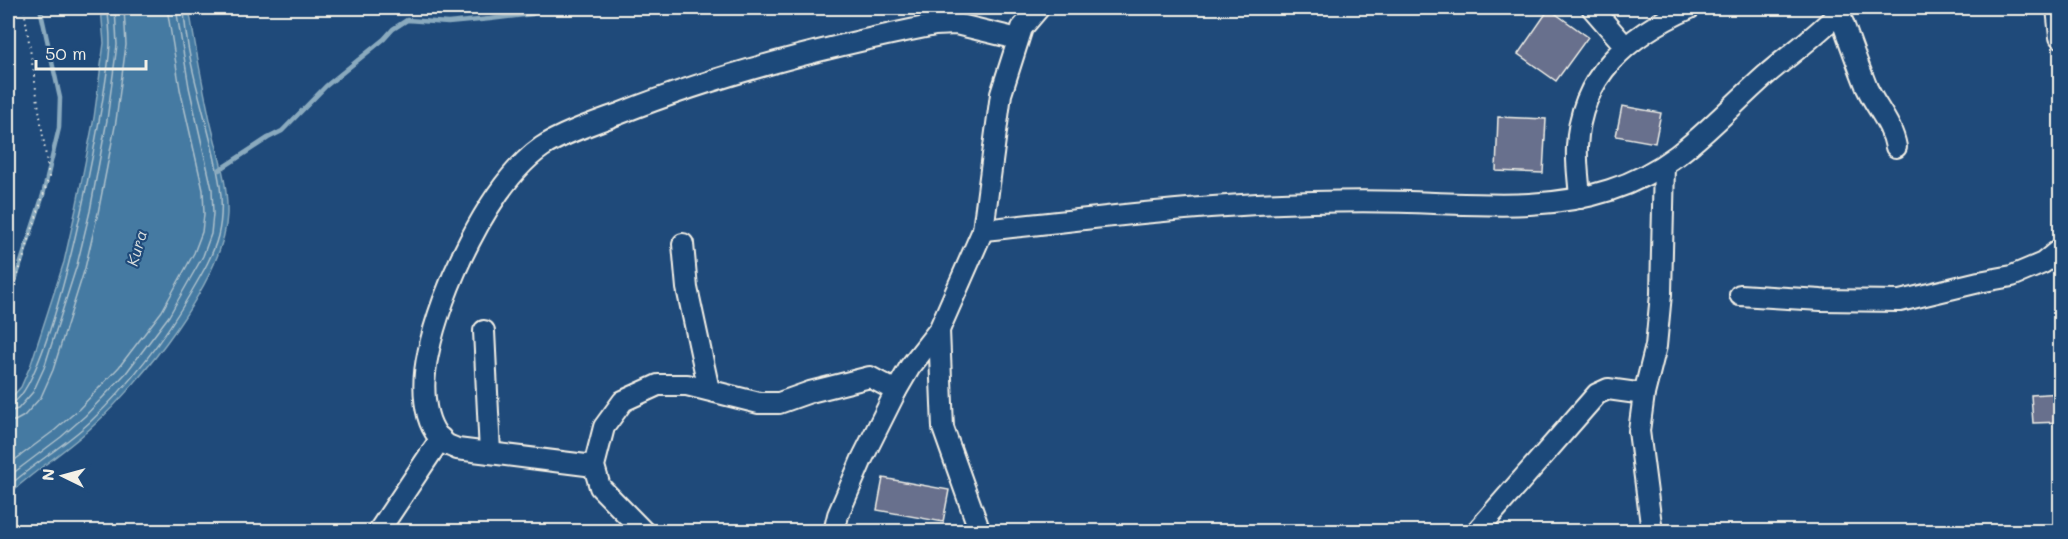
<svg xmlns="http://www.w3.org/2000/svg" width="2068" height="539" viewBox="0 0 2068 539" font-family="Mali,sans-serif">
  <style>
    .water { fill: #447aa2; stroke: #8aaabe; stroke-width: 1.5 }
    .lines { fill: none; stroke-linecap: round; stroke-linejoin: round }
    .shore { stroke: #aec1cc; stroke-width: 1.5 }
    .stream { stroke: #8aaabe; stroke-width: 4.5 }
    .building { fill: #676f8d; stroke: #f4f1e8; stroke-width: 1.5 }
    .minor-casing { stroke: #f4f1e8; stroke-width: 24 }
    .path { stroke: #f4f1e8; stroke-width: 2; stroke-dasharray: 1.5 4.5; stroke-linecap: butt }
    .minor { stroke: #1f4a7a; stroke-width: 20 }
    .labels { text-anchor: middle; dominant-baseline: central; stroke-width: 4.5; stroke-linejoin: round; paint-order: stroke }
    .water-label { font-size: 16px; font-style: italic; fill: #dadfde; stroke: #1f4a7a }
  </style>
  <rect width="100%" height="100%" fill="#1f4a7a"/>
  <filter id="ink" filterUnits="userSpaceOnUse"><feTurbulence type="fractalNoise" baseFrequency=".0167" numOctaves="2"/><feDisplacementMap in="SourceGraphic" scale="12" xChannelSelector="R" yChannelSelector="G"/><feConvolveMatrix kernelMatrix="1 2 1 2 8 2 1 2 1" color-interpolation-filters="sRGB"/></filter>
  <g filter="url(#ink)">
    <path class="water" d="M 101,8 L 189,8 C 195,45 202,83 210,120 C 217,151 228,182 227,214 C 225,279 140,383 93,426 C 66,451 35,470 8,495 L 8,401 L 21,387 L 31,364 L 64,262 L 76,209 L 94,118 L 104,43 Z"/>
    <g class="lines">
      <g class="shore">
        <path d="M 8,405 C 51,400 108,91 110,44 C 110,32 109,19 107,8"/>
        <polyline points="8,412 18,409 33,392 44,368 77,265 90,211 107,120 117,45 115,8"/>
        <polyline points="8,421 15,421 24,416 41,397 53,370 85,268 98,213 116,121 126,45 124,8"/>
        <polyline points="8,465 55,430 79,409 119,367 162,311 194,253 202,232 204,214 203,190 180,89 167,8"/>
        <polyline points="8,477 61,437 85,416 126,373 169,316 203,256 211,234 213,214 212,189 189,87 176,8"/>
        <path d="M 8,487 C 34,463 64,446 90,422 C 131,383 165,338 193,289 C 203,272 213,255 218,236 C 222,220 222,202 220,186 C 211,127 186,68 184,8"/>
      </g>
      <g class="stream">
        <polyline points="219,170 268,138 282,131 326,86 384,39 393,29 407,20 448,23 490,19 532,14 543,8"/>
        <polyline points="8,302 43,195 59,128 60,98 40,8"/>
      </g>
    </g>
    <g class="building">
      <polygon points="1549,9 1588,37 1556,81 1518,54"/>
      <polygon points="1622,106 1661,113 1655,143 1616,136"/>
      <polygon points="1498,117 1546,119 1543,173 1496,171"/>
      <polygon points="2061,393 2061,422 2033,423 2031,395"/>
      <polygon points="883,478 949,490 943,522 877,510"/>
    </g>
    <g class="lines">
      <defs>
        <g id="minor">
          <polyline points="1592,8 1625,46"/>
          <polyline points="2057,8 2060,37"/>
          <path d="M 1839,12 C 1848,37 1857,63 1867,88 C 1877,109 1892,124 1896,147"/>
          <path d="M 1580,198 C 1579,181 1576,164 1577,147 C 1580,75 1629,35 1690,8"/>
          <path d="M 983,230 C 1092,219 1202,204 1313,202 C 1353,201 1394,201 1434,203 C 1493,205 1552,209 1610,190 C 1679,168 1714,121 1766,75 C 1789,55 1823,31 1843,8"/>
          <polyline points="683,244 687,288 709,390"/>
          <polyline points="1740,295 1821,300 1900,301 1979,282 2012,276 2043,263 2060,249"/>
          <polyline points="939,330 943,428 980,532"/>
          <polyline points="484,331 490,453"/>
          <path d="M 594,466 L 457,449 C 454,447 448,446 445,443 C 421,424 422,381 428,354 C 440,292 489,184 542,147 C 563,133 597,122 621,113 C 722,73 829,46 935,25 L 956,24 L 1018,39"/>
          <polyline points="378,532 441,438"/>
          <polyline points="644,532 600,487 594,466 604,427 623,401 658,385 687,385 759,403 779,403 810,392 870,377 896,391"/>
          <polyline points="834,532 838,515 862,459 896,391 910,367 939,330 983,230 1001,94 1022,28 1039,8"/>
          <polyline points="1476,532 1597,394 1608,389 1644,394"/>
          <polyline points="1652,532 1639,431 1644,394 1656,346 1661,294 1664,165"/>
        </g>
      </defs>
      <use href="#minor" class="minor-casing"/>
      <polyline class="path" points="8,303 12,294 49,177 24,8"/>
      <use href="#minor" class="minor"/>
    </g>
  </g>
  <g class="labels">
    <g class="water-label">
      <text transform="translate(136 248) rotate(-74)">Kura</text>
    </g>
  </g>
  <rect width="2068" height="539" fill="none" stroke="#1f4a7a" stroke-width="30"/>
  <rect x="15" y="15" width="2038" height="509" fill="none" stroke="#f4f1e8" stroke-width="2" filter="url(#ink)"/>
  <g transform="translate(63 476) rotate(275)" stroke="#1f4a7a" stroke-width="4.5" paint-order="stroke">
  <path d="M0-4.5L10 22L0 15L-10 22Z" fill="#f4f1e8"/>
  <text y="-9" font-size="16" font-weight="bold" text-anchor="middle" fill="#f4f1e8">N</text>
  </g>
  <path d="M36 60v9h110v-9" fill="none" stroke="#f4f1e8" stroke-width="3"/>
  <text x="45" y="60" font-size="18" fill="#f4f1e8" stroke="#1f4a7a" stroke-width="4.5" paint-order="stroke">50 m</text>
</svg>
